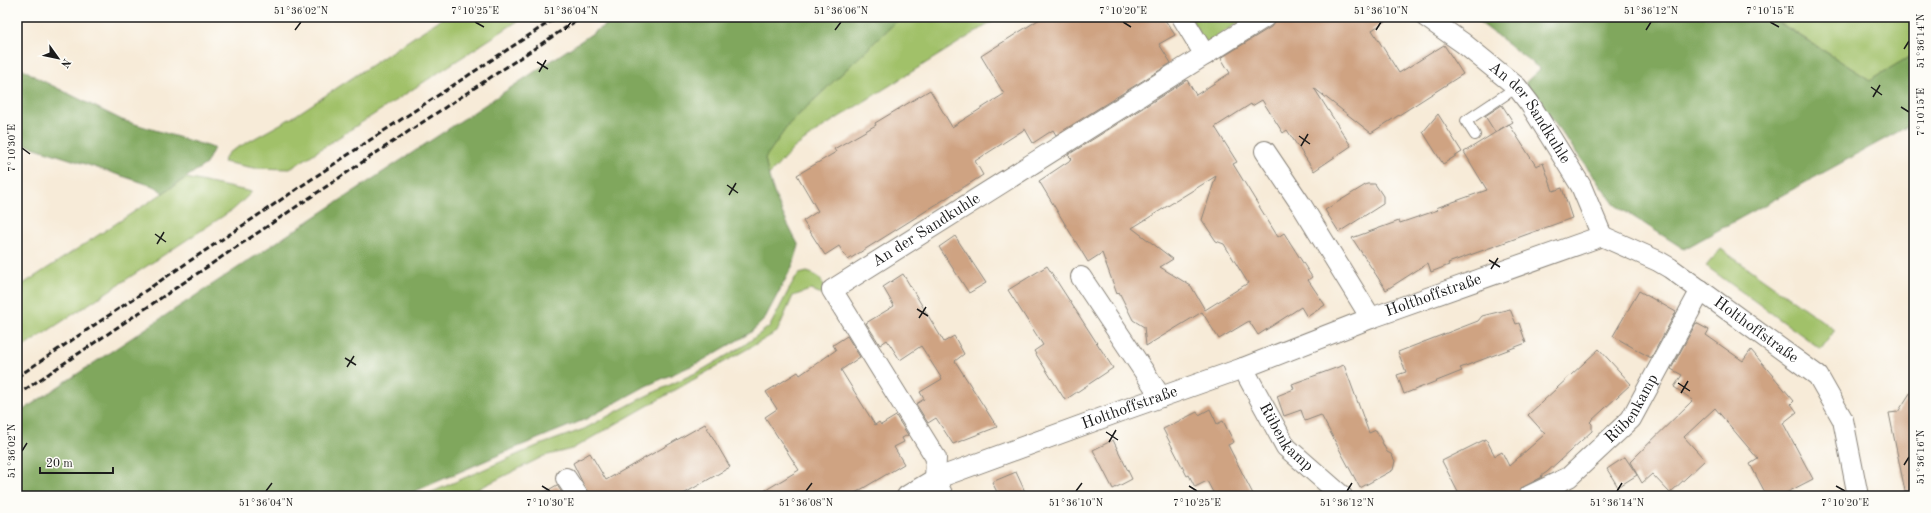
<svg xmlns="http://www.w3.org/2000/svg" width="1931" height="513" viewBox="0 0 1931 513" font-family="'Old Standard TT',serif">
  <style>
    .green { fill: #a1c169; stroke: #5e6e42 }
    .forest { fill: #80a75d; stroke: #4e623c }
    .building { fill: #cfa382; fill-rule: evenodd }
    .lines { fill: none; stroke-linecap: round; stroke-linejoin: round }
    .service-casing { stroke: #8a847a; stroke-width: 12 }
    .minor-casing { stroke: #8a847a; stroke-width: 22 }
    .service { stroke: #fff; stroke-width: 10 }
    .minor { stroke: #fff; stroke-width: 20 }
    .rail { stroke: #1c1c1c; stroke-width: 3; stroke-dasharray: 6 3; stroke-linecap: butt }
    .ticks { fill: none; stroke: #1c1c1c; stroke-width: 1.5 }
    .labels { text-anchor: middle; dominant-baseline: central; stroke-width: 4; stroke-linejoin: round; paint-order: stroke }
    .street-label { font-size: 16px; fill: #1c1c1c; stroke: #fdfcf7 }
    .neatline { fill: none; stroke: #1c1c1c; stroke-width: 1.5 }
    .ticks-label { font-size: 10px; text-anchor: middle; fill: #1c1c1c }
  </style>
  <rect width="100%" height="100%" fill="#fdfcf7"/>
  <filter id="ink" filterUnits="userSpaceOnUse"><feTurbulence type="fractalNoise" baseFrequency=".025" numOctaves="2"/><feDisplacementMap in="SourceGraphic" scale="8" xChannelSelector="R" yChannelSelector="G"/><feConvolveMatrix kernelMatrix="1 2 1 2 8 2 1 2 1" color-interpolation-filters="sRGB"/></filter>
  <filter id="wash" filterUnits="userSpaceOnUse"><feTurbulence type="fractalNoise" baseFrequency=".012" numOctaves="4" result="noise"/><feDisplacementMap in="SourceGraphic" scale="16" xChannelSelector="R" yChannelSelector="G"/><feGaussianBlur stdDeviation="0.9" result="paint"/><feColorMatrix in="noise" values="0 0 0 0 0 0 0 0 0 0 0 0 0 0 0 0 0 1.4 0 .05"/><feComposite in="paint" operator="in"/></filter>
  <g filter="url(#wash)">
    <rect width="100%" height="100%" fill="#f7ebd8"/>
    <g class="green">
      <polygon points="444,17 524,17 290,169 254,168 223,162 228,153 293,117"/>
      <polygon points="901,17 1000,17 823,127 794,148 768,176 765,158 789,124"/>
      <polygon points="1190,17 1248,17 1205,44"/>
      <polygon points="1771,17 1914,17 1914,54 1870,80"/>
      <polygon points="186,178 252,192 234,209 17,351 17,288"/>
      <polygon points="1721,249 1835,330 1821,349 1706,266"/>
      <path d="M 807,272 C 820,275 824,284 829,296 L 810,290 L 793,296 L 777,332 L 572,449 L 544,456 L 464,496 L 423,496 L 537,446 L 584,429 L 644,397 L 702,370 L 743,346 L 770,326 L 795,278 L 799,274 Z"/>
    </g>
    <g class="forest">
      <path d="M 617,17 L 901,17 L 789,124 L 765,158 C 770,190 784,218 799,246 L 793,265 L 764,320 L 750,333 L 700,362 L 646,386 L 586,419 L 508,451 L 404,496 L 17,496 L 17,414 C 216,281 418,150 617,17 Z"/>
      <polygon points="1473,17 1770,17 1870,80 1914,54 1914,123 1684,249 1615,205 1525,83 1540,69"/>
      <polygon points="17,65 39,79 122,120 214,148 206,164 163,193 156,187 17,142"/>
    </g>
    <g id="blocks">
      <g class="building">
        <polygon points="1043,17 1163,17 1175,35 1159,44 1171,63 1056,135 1053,130 1033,143 1025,129 975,161 983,175 848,260 839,246 825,255 803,221 818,211 797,175 836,152 834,149 876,125 875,123 930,90 952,127 1004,94 981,56"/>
        <path d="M 1281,17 L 1392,17 L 1372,30 L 1399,73 L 1444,45 L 1463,74 L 1371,133 L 1314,88 L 1351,146 L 1314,171 L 1287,130 L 1283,133 L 1262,100 L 1252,106 L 1251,104 L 1215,127 L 1237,162 L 1233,164 L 1278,237 L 1284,233 L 1312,277 L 1308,280 L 1325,305 L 1307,317 L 1301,307 L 1258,335 L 1249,321 L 1219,339 L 1202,312 L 1146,346 L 1144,327 L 1133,320 L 1119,292 L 1117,294 L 1102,253 L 1088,262 L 1039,181 L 1072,159 L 1068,155 L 1187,80 L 1196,95 L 1230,73 L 1221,58 L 1271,27 L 1276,20 ZM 1216,176 L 1202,220 L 1216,241 L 1224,244 L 1248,283 L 1205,310 L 1191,286 L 1160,267 L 1173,259 L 1132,228 Z"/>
        <polygon points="1502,105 1513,122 1495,132 1485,116"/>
        <polygon points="1438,114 1462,152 1443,164 1423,132"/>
        <polygon points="1509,124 1536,166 1543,163 1553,191 1562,188 1572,218 1448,263 1449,265 1431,272 1428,263 1386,290 1352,238 1399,221 1400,223 1438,210 1436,208 1487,190 1464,152"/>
        <polygon points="1367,184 1375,184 1383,196 1383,204 1339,232 1325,210"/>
        <polygon points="955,236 986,283 969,293 939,247"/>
        <polygon points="1047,266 1113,368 1065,400 1034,351 1043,345 1008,290"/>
        <polygon points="903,274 944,342 954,336 964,354 955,361 997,427 953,444 936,418 928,423 916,404 924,399 920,392 942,379 921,346 900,360 887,340 880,345 866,323 894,306 883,287"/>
        <polygon points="1639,291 1676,312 1651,358 1613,336"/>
        <polygon points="1510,309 1516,324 1519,323 1526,343 1460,368 1462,371 1404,394 1397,375 1406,372 1398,352 1478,321 1482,316"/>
        <polygon points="1696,323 1709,330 1706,335 1743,361 1751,350 1794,401 1791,404 1797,412 1783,423 1813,479 1780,496 1767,496 1750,464 1758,459 1715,408 1684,437 1705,460 1670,493 1652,474 1642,483 1630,462 1693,400 1674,387 1682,375 1671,369"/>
        <polygon points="847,336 860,357 841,370 875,425 879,422 881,425 896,416 908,435 902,438 904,442 894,447 904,464 850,496 756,496 799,470 765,417 777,409 766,392 798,372 800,375 836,350 833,345"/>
        <polygon points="1599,349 1631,384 1590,422 1592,424 1592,431 1547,472 1541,476 1542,477 1520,489 1518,496 1460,496 1442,461 1486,439 1495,456 1502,452 1509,466 1545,434 1528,415"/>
        <polygon points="1344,365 1369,433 1376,430 1387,452 1391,454 1395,461 1393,470 1360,488 1321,415 1305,421 1301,410 1284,416 1277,396 1294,389 1292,384"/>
        <polygon points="1914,387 1914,490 1905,491 1889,413 1898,412"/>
        <polygon points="1210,409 1217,424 1223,421 1234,442 1228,445 1254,496 1215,496 1207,481 1195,487 1189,475 1187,476 1163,429 1197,412 1199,415"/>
        <polygon points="705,424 730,467 680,496 589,496 573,463 590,453 606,480"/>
        <polygon points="1113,440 1132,479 1113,489 1093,450"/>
        <polygon points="1625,457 1637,475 1618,487 1607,469"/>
        <polygon points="1016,472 1027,496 999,496 992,482"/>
        <polygon points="557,485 564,496 538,496"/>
      </g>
    </g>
  </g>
  <g filter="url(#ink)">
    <use href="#blocks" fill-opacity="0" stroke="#8a847a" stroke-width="1"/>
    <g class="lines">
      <defs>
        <polyline id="service" points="1475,135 1466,121 1517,87"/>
        <g id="minor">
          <polyline points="1182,17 1205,55"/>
          <path id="s1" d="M 1426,17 L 1463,43 L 1517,87 L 1530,104 L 1581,186 L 1602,236"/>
          <polyline points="1265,151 1302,206 1371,318"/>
          <polyline points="1081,277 1161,397"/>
          <path id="s2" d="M 1243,368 L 1286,447 L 1342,496"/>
          <polyline points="566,478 578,496"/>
          <path id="s3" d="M 907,496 L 935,479 L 1124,410 L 1243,368 L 1371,318 L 1602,236 L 1658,261 L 1670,268 L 1818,376 L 1843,420 L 1858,496"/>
          <path id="s4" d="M 943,496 L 935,479 L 936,458 L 832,290 L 1265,17"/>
          <path id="s5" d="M 1529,496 L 1569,477 L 1631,419 L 1701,290"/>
        </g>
      </defs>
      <use href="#service" class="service-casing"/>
      <use href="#minor" class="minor-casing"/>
      <use href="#service" class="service"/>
      <use href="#minor" class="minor"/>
      <g class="rail">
        <polyline points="17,377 370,140 557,17"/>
        <polyline points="17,395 379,151 582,17"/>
      </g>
    </g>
  </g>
  <path class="ticks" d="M 475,22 L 484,27M 1123,22 L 1131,27M 1770,22 L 1779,27M 295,30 L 301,22M 565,30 L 571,22M 835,30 L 841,22M 1376,30 L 1381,22M 1646,30 L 1651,22M 1904,49 L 1909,41M 537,62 L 548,69M 539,72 L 546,60M 1871,87 L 1882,95M 1873,97 L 1880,85M 1901,107 L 1909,112M 1299,136 L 1310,144M 1301,146 L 1308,134M 22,148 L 30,154M 727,185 L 738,193M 729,195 L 736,183M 155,234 L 166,242M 157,244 L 164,232M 1489,260 L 1500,267M 1491,269 L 1498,258M 917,309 L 928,316M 919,318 L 926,307M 345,358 L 356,365M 347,367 L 354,356M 1678,383 L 1690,391M 1681,393 L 1688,381M 1106,432 L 1118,440M 1109,442 L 1116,430M 22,451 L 27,443M 1904,465 L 1909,457M 542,486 L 550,491M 1189,486 L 1197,491M 1836,486 L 1845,491M 266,491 L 272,483M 806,491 L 812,483M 1076,491 L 1082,483M 1347,491 L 1352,483M 1617,491 L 1622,483"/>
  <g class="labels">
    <g class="street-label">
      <text stroke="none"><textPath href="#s1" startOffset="143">An der Sandkuhle</textPath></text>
      <text stroke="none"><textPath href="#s4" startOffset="349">An der Sandkuhle</textPath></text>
      <text stroke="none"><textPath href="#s3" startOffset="564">Holthoffstraße</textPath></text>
      <text stroke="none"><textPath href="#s3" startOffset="924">Holthoffstraße</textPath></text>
      <text stroke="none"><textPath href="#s3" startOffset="240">Holthoffstraße</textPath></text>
      <text stroke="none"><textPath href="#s5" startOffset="138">Rübenkamp</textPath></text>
      <text stroke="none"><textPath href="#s2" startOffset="82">Rübenkamp</textPath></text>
    </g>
  </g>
  <rect width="1931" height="513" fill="none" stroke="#fdfcf7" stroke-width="44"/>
  <g transform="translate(58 58) rotate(123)" stroke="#fdfcf7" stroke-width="3" paint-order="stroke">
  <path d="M0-3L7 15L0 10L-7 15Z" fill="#1c1c1c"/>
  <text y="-6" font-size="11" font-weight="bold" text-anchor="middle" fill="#1c1c1c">N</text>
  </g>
  <path d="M40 467v6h73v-6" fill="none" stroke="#1c1c1c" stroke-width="2"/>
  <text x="46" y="467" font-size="12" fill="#1c1c1c" stroke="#fdfcf7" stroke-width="3" paint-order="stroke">20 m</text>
  <rect x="22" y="22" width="1887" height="469" class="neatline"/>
  <g class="ticks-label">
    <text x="301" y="14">51°36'02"N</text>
    <text x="475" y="14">7°10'25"E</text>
    <text x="571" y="14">51°36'04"N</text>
    <text x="841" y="14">51°36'06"N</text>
    <text x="1123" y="14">7°10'20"E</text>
    <text x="1381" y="14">51°36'10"N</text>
    <text x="1651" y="14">51°36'12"N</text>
    <text x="1770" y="14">7°10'15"E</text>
    <text transform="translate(1920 41) rotate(-90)" y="4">51°36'14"N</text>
    <text transform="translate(1920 112) rotate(-90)" y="4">7°10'15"E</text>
    <text transform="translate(11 148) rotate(-90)" y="4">7°10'30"E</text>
    <text transform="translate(11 451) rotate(-90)" y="4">51°36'02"N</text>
    <text transform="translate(1920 457) rotate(-90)" y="4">51°36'16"N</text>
    <text x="266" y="506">51°36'04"N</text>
    <text x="550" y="506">7°10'30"E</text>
    <text x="806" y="506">51°36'08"N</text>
    <text x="1076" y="506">51°36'10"N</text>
    <text x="1197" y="506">7°10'25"E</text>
    <text x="1347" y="506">51°36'12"N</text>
    <text x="1617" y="506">51°36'14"N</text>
    <text x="1845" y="506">7°10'20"E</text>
  </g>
</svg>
